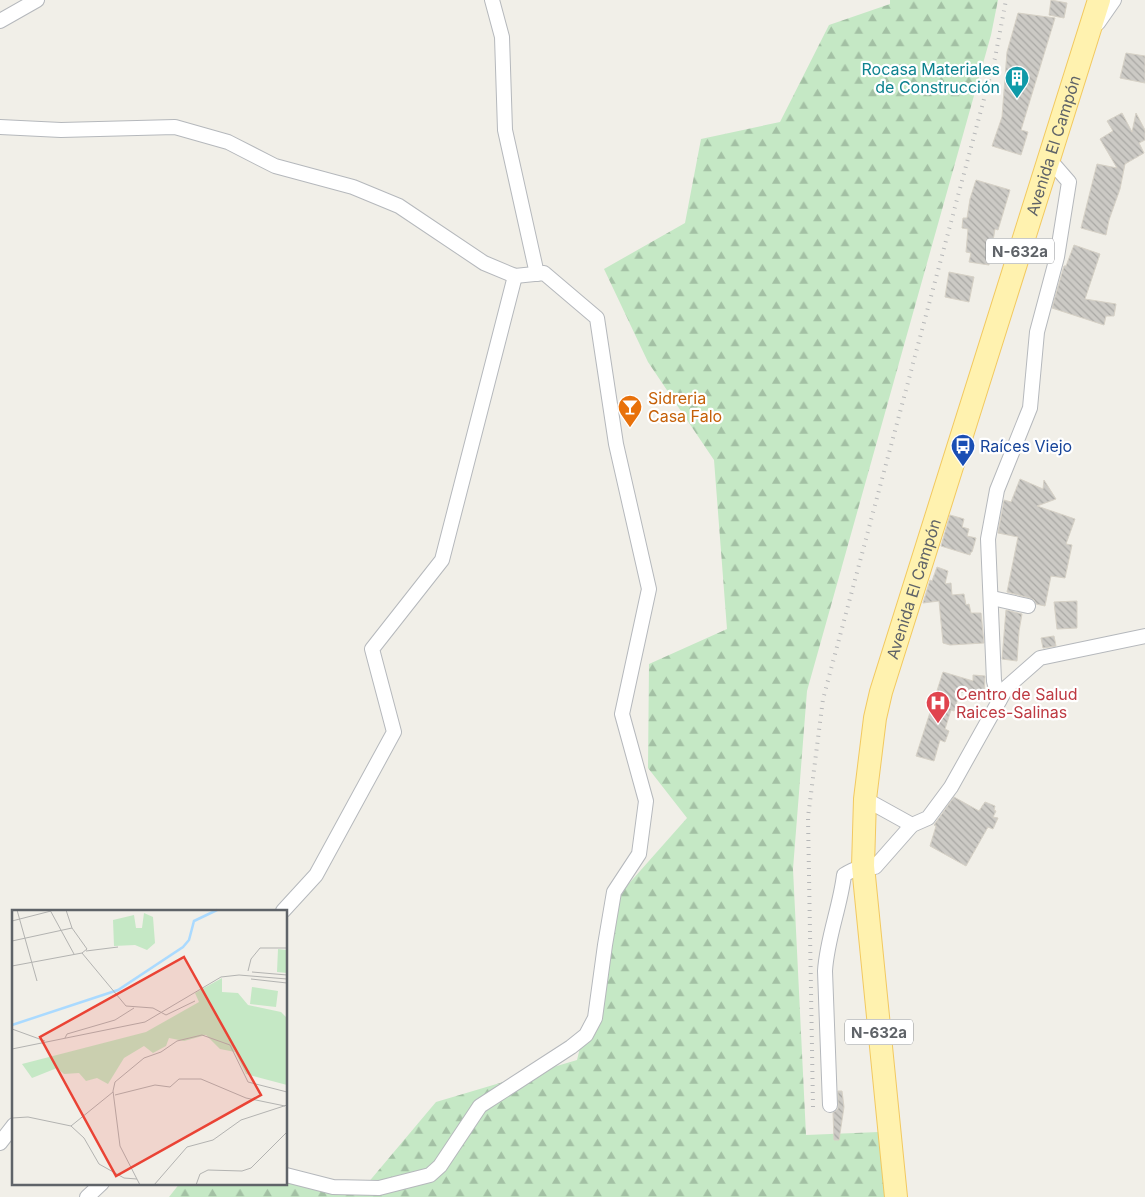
<svg xmlns="http://www.w3.org/2000/svg" width="1145" height="1197" viewBox="0 0 1145 1197" font-family="Inter,sans-serif">
  <style>
    .forest { fill: url(#forest-firs) }
    .building { fill: url(#building-back-hatch); stroke: #d6d1c6 }
    .lines { fill: none; stroke-linecap: round; stroke-linejoin: round }
    .street-casing { stroke: #b5b8bc; stroke-width: 16 }
    .primary-casing { stroke: #f2c960; stroke-width: 24 }
    .street { stroke: #fff; stroke-width: 14 }
    .primary { stroke: #fff2af; stroke-width: 22 }
    .rail { stroke: #b6b7b8; stroke-width: 4; stroke-dasharray: 1 6; stroke-linecap: butt }
    .labels { text-anchor: middle; dominant-baseline: central; stroke-width: 4.5; stroke-linejoin: round; paint-order: stroke }
    .shield { fill: #fff; stroke: #8f9295; stroke-width: 1 }
    .shield-label { font-size: 15px; font-weight: bold; fill: #5f6368 }
    .culture-label { font-size: 16px; fill: #0d838f; stroke: #fff; text-anchor: end }
    .street-label { font-size: 16px; fill: #5f6368; stroke: #fff }
    .food-label { font-size: 16px; fill: #c56008; stroke: #fff; text-anchor: start }
    .transit-label { font-size: 16px; fill: #164399; stroke: #fff; text-anchor: start }
    .health-label { font-size: 16px; fill: #be3a42; stroke: #fff; text-anchor: start }
    .inset-river { fill: none; stroke: #aadaff; stroke-width: 2.5 }
    .inset-road { fill: none; stroke: #b3b3b1; stroke-width: 1 }
    .view { fill: #ea4335; fill-opacity: 0.15; stroke: #ea4335; stroke-width: 2.5 }
    .inset-edge { fill: none; stroke: #5f6368; stroke-width: 2.5 }
  </style>
  <defs>
    <pattern id="forest-firs" width="22" height="20" patternUnits="userSpaceOnUse" patternTransform="scale(1.25)"><rect width="22" height="20" fill="#c5e8c5"/><path d="M5 1l3.5 6h-7zM16 11l3.5 6h-7z" fill="#a3c0a4"/></pattern>
    <pattern id="building-back-hatch" width="6" height="6" patternUnits="userSpaceOnUse" patternTransform="scale(1.25)"><rect width="6" height="6" fill="#cccac5"/><path d="M-1 5l2 2M0 0l6 6M5-1l2 2" fill="none" stroke="#a9a8a4"/></pattern>
  </defs>
  <rect width="100%" height="100%" fill="#f1efe8"/>
  <polygon class="forest" points="890,0 998,0 991,35 807,691 793,869 806,1135 879,1132 887,1197 169,1197 180,1183 286,1183 286,1177 367,1184 436,1102 577,1060 617,897 687,818 648,768 649,664 727,629 714,460 648,362 604,269 685,223 701,139 780,122 829,25 890,4"/>
  <g class="building">
    <polygon points="1051,0 1067,3 1064,18 1049,15"/>
    <polygon points="1018,13 1055,18 1021,130 1028,132 1021,155 992,146 1002,117 1007,52"/>
    <polygon points="1126,53 1145,56 1145,83 1120,78"/>
    <polygon points="1122,113 1132,132 1136,113 1145,130 1145,140 1139,143 1144,153 1125,164 1120,189 1109,220 1106,235 1081,228 1097,164 1117,168 1100,139 1113,131 1107,121"/>
    <polygon points="976,180 1010,190 998,230 995,229 989,265 969,262 971,253 966,252 968,229 962,228 963,218 967,218 970,199"/>
    <polygon points="1074,245 1100,254 1085,299 1116,304 1114,316 1106,316 1104,325 1052,308 1064,266 1066,266"/>
    <polygon points="949,272 974,277 969,302 945,297"/>
    <polygon points="1020,479 1043,489 1044,480 1056,499 1037,506 1075,519 1066,544 1072,545 1065,578 1051,576 1045,606 1036,604 1034,600 1030,598 1007,592 1018,537 998,533 1004,500 1011,502"/>
    <polygon points="950,515 964,519 962,527 969,529 967,536 976,538 972,552 971,552 970,555 941,546"/>
    <polygon points="937,567 948,571 945,584 951,583 952,595 964,594 966,605 969,604 971,613 981,613 984,643 950,645 943,643 939,601 923,603 930,580 932,581"/>
    <polygon points="1077,601 1077,628 1057,629 1054,602"/>
    <polygon points="1006,610 1022,614 1019,631 1017,661 1002,659"/>
    <polygon points="1054,636 1056,646 1043,648 1041,638"/>
    <polygon points="943,672 973,681 973,675 985,676 984,694 960,692 954,711 951,710 945,729 949,731 945,742 940,740 934,761 916,756"/>
    <polygon points="954,797 979,811 985,802 995,806 994,810 996,811 993,817 998,818 993,829 988,827 966,866 930,846 936,826 934,825"/>
    <polygon points="838,1091 842,1091 844,1107 839,1140 834,1140 833,1113 838,1109"/>
  </g>
  <g class="lines">
    <defs>
      <g id="street">
        <polyline points="492,0 502,37 505,130 537,274"/>
        <polyline points="0,21 37,0"/>
        <polyline points="1098,23 1114,0"/>
        <polyline points="0,127 61,130 175,127 228,142 275,166 353,187 399,206 484,263 515,276 544,273 597,318 616,444 649,589 622,714 646,801 639,854 614,892 605,945 595,1018 586,1035 571,1047 480,1106 440,1166 430,1175 379,1188 333,1187 286,1175"/>
        <polyline points="992,598 1028,606"/>
        <polyline points="999,701 994,681 988,539 997,490 1030,408 1037,332 1057,257 1069,182 1049,159"/>
        <polyline points="865,799 912,825"/>
        <polyline points="283,911 316,875 394,732 372,649 442,560 515,276"/>
        <path d="M 830,1105 L 825,971 C 827,938 840,908 844,875 C 855,868 863,866 875,867 L 912,825 L 928,818 L 951,787 L 1007,687 L 1040,658 L 1145,636"/>
        <polyline points="0,1143 14,1125"/>
        <polyline points="87,1197 102,1183"/>
      </g>
      <g id="primary">
        <path id="s1" d="M 896,1197 L 863,866 L 865,799 L 875,718 L 881,692 L 1099,0"/>
      </g>
    </defs>
    <use href="#street" class="street-casing"/>
    <use href="#primary" class="primary-casing"/>
    <use href="#street" class="street"/>
    <use href="#primary" class="primary"/>
    <polyline class="rail" points="813,1107 808,817 823,699 995,58 1006,0"/>
  </g>
  <defs>
    <symbol id="building-pin" viewBox="-11 -11 22 30"><path d="M0 17L-7.5 6A9.5 9.5 0 1 1 7.5 6Z" fill="#0f9aa8" stroke="#fff"/><path d="M-4-6H4V6H1V3H-1V6H-4ZM-2.5-4.3h1.7v1.8h-1.7ZM.8-4.3h1.7v1.8H.8ZM-2.5-1h1.7V.8h-1.7ZM.8-1h1.7V.8H.8Z" fill="#fff"/></symbol>
    <symbol id="bar-pin" viewBox="-11 -11 22 30"><path d="M0 17L-7.5 6A9.5 9.5 0 1 1 7.5 6Z" fill="#e8710a" stroke="#fff"/><path d="M-6-5H6L.8 .8V4.5H3.5V6h-7V4.5H-.8V.8Z" fill="#fff"/></symbol>
    <symbol id="bus-pin" viewBox="-11 -11 22 30"><path d="M0 17L-7.5 6A9.5 9.5 0 1 1 7.5 6Z" fill="#1a4fb4" stroke="#fff"/><path d="M-5-6H5V4H4V6H2V4H-2V6H-4V4H-5ZM-3.5-4V0h7V-4ZM-3.5 1.2v1.5H-2V1.2ZM2 1.2v1.5H3.5V1.2Z" fill="#fff"/></symbol>
    <symbol id="hospital-pin" viewBox="-11 -11 22 30"><path d="M0 17L-7.5 6A9.5 9.5 0 1 1 7.5 6Z" fill="#e0444e" stroke="#fff"/><path d="M-5-5h3v3.5h4V-5h3V5h-3V1.5h-4V5h-3Z" fill="#fff"/></symbol>
  </defs>
  <g fill-rule="evenodd">
    <use href="#building-pin" x="1003" y="64" width="28" height="38"/>
    <use href="#bar-pin" x="616" y="393" width="28" height="38"/>
    <use href="#bus-pin" x="949" y="432" width="28" height="38"/>
    <use href="#hospital-pin" x="924" y="689" width="28" height="38"/>
  </g>
  <g class="labels">
    <g class="shield">
      <rect x="986" y="238.5" width="68" height="25" rx="4"/>
      <rect x="845" y="1019.5" width="68" height="25" rx="4"/>
    </g>
    <g class="shield-label">
      <text x="1020" y="251">N-632a</text>
      <text x="879" y="1032">N-632a</text>
    </g>
    <g class="culture-label">
      <text x="1000" y="69">Rocasa Materiales<tspan x="1000" dy="18">de Construcción</tspan></text>
    </g>
    <g class="street-label">
      <text stroke="none"><textPath href="#s1" startOffset="1081">Avenida El Campón</textPath></text>
      <text stroke="none"><textPath href="#s1" startOffset="616">Avenida El Campón</textPath></text>
    </g>
    <g class="food-label">
      <text x="648" y="398">Sidreria<tspan x="648" dy="18">Casa Falo</tspan></text>
    </g>
    <g class="transit-label">
      <text x="980" y="446">Raíces Viejo</text>
    </g>
    <g class="health-label">
      <text x="956" y="694">Centro de Salud<tspan x="956" dy="18">Raices-Salinas</tspan></text>
    </g>
  </g>
  <g transform="translate(12 910)">
    <rect width="275" height="275" fill="#f1efe8"/>
    <path d="M 132,3 L 141,7 L 143,33 L 135,40 L 123,35 L 102,36 L 101,10 L 122,5 L 124,18 L 130,18 ZM 210,68 L 210,82 L 226,83 L 236,95 L 269,102 L 275,108 L 275,175 L 234,164 L 223,142 L 208,139 L 194,125 L 172,131 L 157,128 L 154,136 L 141,143 L 132,136 L 112,148 L 96,174 L 85,168 L 74,171 L 67,163 L 52,164 L 45,158 L 20,168 L 10,154 L 134,122 L 187,92 L 183,83 Z" fill="#c5e8c5"/>
    <path d="M 266,39 L 275,40 L 275,63 L 265,62 ZM 240,77 L 266,81 L 264,97 L 238,94 Z" fill="#c5e8c5"/>
    <path class="inset-river" d="M 0,115 L 106,80 L 171,37 L 177,30 L 182,11 L 205,0"/>
    <path class="inset-road" d="M 5,0 L 25,71M 38,0 L 62,44M 54,0 L 60,18 L 75,39 L 70,43M 0,11 L 39,1M 0,31 L 60,18M 74,41 L 106,37M 70,43 L 114,96 L 141,98 L 154,105 L 183,91M 0,56 L 70,43M 236,61 L 239,49 L 248,38 L 275,38M 240,62 L 275,65M 239,69 L 275,73M 0,119 L 33,131M 53,128 L 55,124 L 103,110 L 122,98M 0,139 L 133,112 L 209,67 L 227,65 L 275,69M 103,185 L 143,175 L 158,177 L 167,169 L 189,169 L 234,188 L 273,196M 0,208 L 16,207 L 59,216 L 101,182M 59,216 L 72,228 L 87,254 L 112,268 L 125,269M 128,275 L 108,236 L 101,181 L 103,172 L 132,148 L 149,142 L 165,131 L 190,125 L 218,135 L 236,172 L 275,182M 142,275 L 175,237 L 201,230 L 229,210 L 275,195M 184,275 L 188,264 L 196,260 L 230,261 L 239,258 L 275,222"/>
    <path class="view" d="M 172,47 L 249,185 L 104,266 L 28,127 Z"/>
    <rect width="275" height="275" class="inset-edge"/>
  </g>
</svg>
